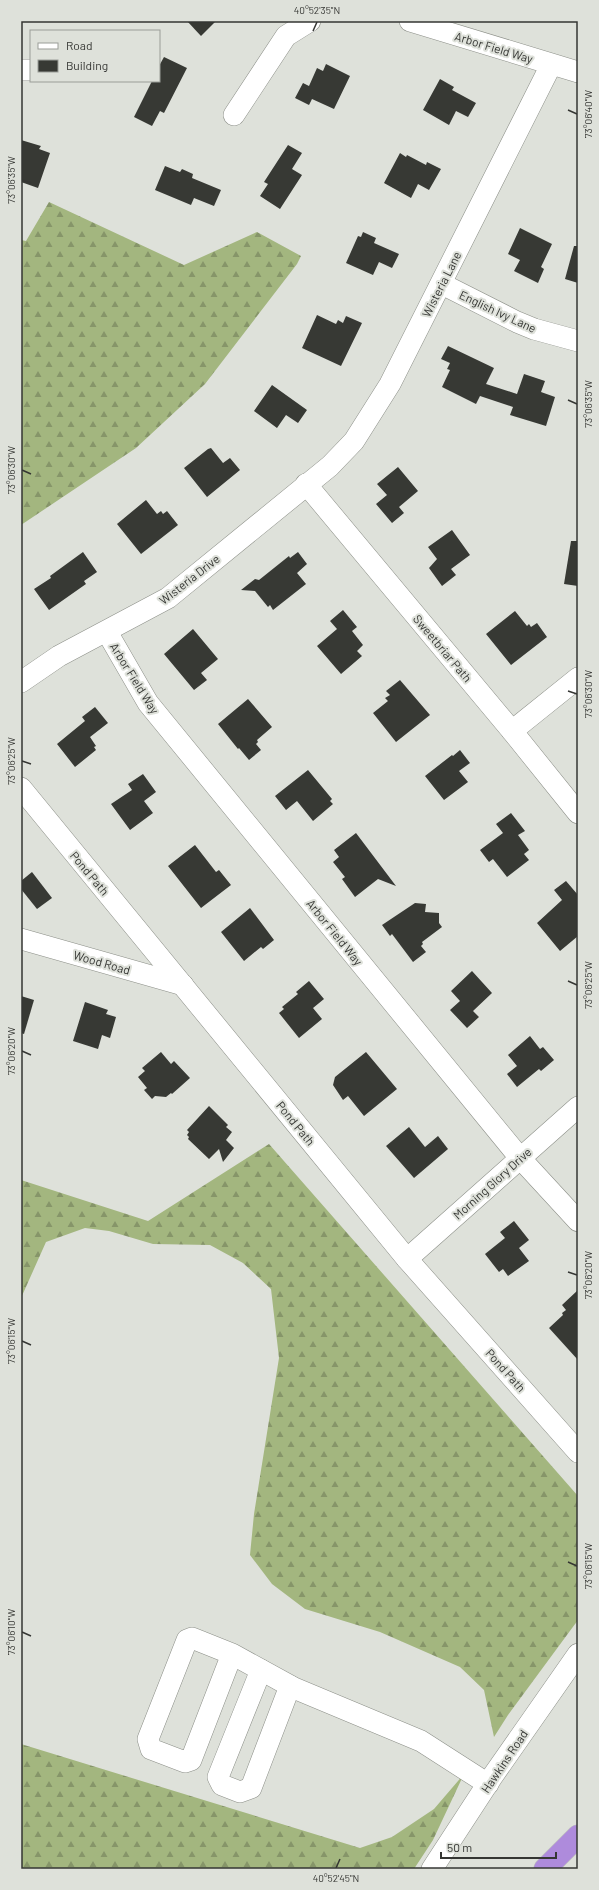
<svg xmlns="http://www.w3.org/2000/svg" width="599" height="1890" viewBox="0 0 599 1890" font-family="Barlow,sans-serif">
  <style>
    .forest { fill: url(#forest-firs) }
    .building { fill: #373934 }
    .lines { fill: none; stroke-linecap: round; stroke-linejoin: round }
    .minor-casing { stroke: #8c8f88; stroke-width: 22 }
    .highway-casing { stroke: #bebfbe; stroke-width: 23 }
    .minor { stroke: #fff; stroke-width: 21 }
    .highway { stroke: #ae8bdc; stroke-width: 22 }
    .ticks { fill: none; stroke: #353633; stroke-width: 1.5 }
    .labels { text-anchor: middle; dominant-baseline: central; stroke-width: 4; stroke-linejoin: round; paint-order: stroke }
    .street-label { font-size: 12px; fill: #353633; stroke: #dee1da }
    .neatline { fill: none; stroke: #353633; stroke-width: 1.5 }
    .ticks-label { font-size: 10px; text-anchor: middle; fill: #353633 }
  </style>
  <defs>
    <pattern id="forest-firs" width="22" height="20" patternUnits="userSpaceOnUse"><rect width="22" height="20" fill="#a3b67f"/><path d="M5 1l3.5 6h-7zM16 11l3.5 6h-7z" fill="#869569"/></pattern>
  </defs>
  <rect width="100%" height="100%" fill="#dee1da"/>
  <g class="forest">
    <polygon points="49,202 184,265 257,232 301,256 297,264 205,384 136,448 21,525 21,240 26,241"/>
    <polygon points="269,1144 578,1496 578,1620 508,1715 494,1737 484,1690 460,1667 380,1632 305,1609 272,1584 250,1555 254,1514 279,1358 271,1289 243,1263 210,1245 153,1244 109,1231 85,1228 46,1242 21,1298 21,1180 148,1221"/>
    <polygon points="21,1744 360,1848 392,1837 434,1809 464,1774 433,1840 414,1869 21,1869"/>
  </g>
  <g class="building">
    <polygon points="187,21 216,21 201,36"/>
    <polygon points="164,57 187,68 164,113 160,111 152,126 134,117 152,81 159,81 159,66"/>
    <polygon points="326,64 350,76 334,109 312,99 309,105 295,98 303,83 309,86 317,68 323,71"/>
    <polygon points="440,79 454,87 452,90 476,103 468,117 456,111 449,125 423,110"/>
    <polygon points="21,140 41,146 39,149 50,153 38,188 21,182"/>
    <polygon points="288,145 302,153 292,169 302,175 280,209 260,196 268,184 264,182"/>
    <polygon points="400,153 406,157 407,155 426,165 427,162 441,169 429,190 418,184 411,198 384,183"/>
    <polygon points="165,166 180,172 182,169 193,174 192,178 221,190 214,206 194,198 191,205 155,190"/>
    <polygon points="520,228 552,244 541,267 544,269 538,283 514,271 520,260 508,254"/>
    <polygon points="363,232 376,238 374,243 399,254 392,268 379,262 373,275 346,263 358,236 361,237"/>
    <polygon points="574,246 578,246 578,283 565,279"/>
    <polygon points="317,315 336,324 338,320 343,323 346,316 362,323 341,366 302,348"/>
    <polygon points="448,346 494,368 486,384 517,394 524,374 545,381 541,392 555,397 546,426 510,415 513,407 480,396 476,404 442,387 450,370 447,369 450,363 441,359"/>
    <polygon points="272,385 307,410 298,423 286,415 277,428 254,411"/>
    <polygon points="211,448 223,463 230,458 240,470 207,497 184,468 208,449"/>
    <polygon points="398,467 418,491 399,507 404,513 392,523 376,504 387,495 377,484"/>
    <polygon points="146,500 157,514 161,511 163,514 167,511 178,525 141,554 117,524"/>
    <polygon points="452,530 470,555 451,569 456,575 442,586 429,568 437,559 428,547"/>
    <polygon points="571,541 578,541 578,586 564,584"/>
    <polygon points="83,552 97,572 84,581 86,584 49,610 34,589 51,578 50,576"/>
    <polygon points="298,552 307,564 297,573 306,584 273,610 270,605 268,607 255,591 241,590 255,579 259,580 289,556 290,558"/>
    <polygon points="343,610 357,627 352,631 363,645 357,651 362,656 341,674 317,646 337,629 330,621"/>
    <polygon points="515,611 527,626 529,624 531,627 537,623 547,637 511,665 486,634"/>
    <polygon points="193,629 218,659 201,673 207,680 194,690 164,654"/>
    <polygon points="400,680 430,715 396,742 373,713 388,701 385,698 390,695 386,691"/>
    <polygon points="248,699 272,727 257,740 258,742 256,744 261,750 249,760 239,748 238,749 218,724"/>
    <polygon points="95,707 108,723 90,737 96,746 94,747 96,750 75,767 57,744 85,721 82,717"/>
    <polygon points="460,750 470,763 459,771 468,782 444,800 425,776 452,755 453,756"/>
    <polygon points="308,770 332,799 330,801 333,804 313,821 297,801 286,810 275,796"/>
    <polygon points="143,774 156,792 144,801 153,813 130,830 111,804 132,790 128,784"/>
    <polygon points="511,813 525,831 518,835 529,850 524,854 529,860 507,877 493,859 489,862 480,850 503,833 496,824"/>
    <polygon points="356,833 396,886 378,879 355,897 342,879 345,877 333,862 339,857 334,850"/>
    <polygon points="195,845 216,872 219,870 231,885 201,908 168,866"/>
    <polygon points="32,872 52,898 37,909 21,889 21,881"/>
    <polygon points="566,881 578,895 578,936 560,951 537,923 562,900 554,890"/>
    <polygon points="415,903 426,904 425,912 439,913 439,923 442,927 422,942 423,944 421,946 426,952 413,962 392,934 390,936 382,925"/>
    <polygon points="250,908 274,940 263,949 261,947 244,961 221,932"/>
    <polygon points="472,971 492,993 473,1011 479,1017 467,1028 450,1010 460,1001 451,991"/>
    <polygon points="309,981 324,999 313,1008 322,1019 299,1038 279,1013 284,1009 282,1007 298,994 296,992"/>
    <polygon points="21,996 34,1000 24,1034 21,1033"/>
    <polygon points="85,1002 108,1010 106,1014 116,1017 110,1038 102,1035 98,1049 73,1041"/>
    <polygon points="530,1036 540,1049 543,1047 554,1060 541,1071 539,1069 517,1087 507,1074 517,1066 508,1055"/>
    <polygon points="161,1052 171,1064 174,1061 190,1078 172,1094 171,1093 166,1097 155,1096 152,1099 144,1090 147,1088 138,1077 145,1071 142,1068"/>
    <polygon points="366,1052 397,1089 364,1116 348,1096 343,1100 333,1085 335,1077"/>
    <polygon points="209,1106 228,1125 226,1127 232,1132 226,1140 234,1148 223,1162 219,1149 209,1159 188,1139 189,1137 187,1135 189,1132 187,1130"/>
    <polygon points="409,1127 425,1147 438,1136 448,1149 414,1178 386,1146"/>
    <polygon points="514,1221 529,1240 519,1248 529,1261 508,1276 503,1269 499,1272 485,1254 505,1238 500,1232"/>
    <polygon points="578,1290 578,1360 549,1328 563,1315 562,1313 566,1310 562,1305"/>
  </g>
  <g class="lines">
    <defs>
      <g id="minor">
        <polyline points="410,21 578,72"/>
        <polyline points="21,70 31,70"/>
        <polyline points="234,115 286,36 310,21"/>
        <polyline points="442,284 517,322 534,329 578,341"/>
        <polyline points="306,484 512,731 578,813"/>
        <polyline points="107,632 148,703 520,1158 578,1221"/>
        <polyline points="21,682 59,656 168,598 330,466 354,441 390,384 551,65"/>
        <polyline points="512,731 578,678"/>
        <polyline points="21,788 407,1259 578,1452"/>
        <polyline points="21,939 183,985"/>
        <polyline points="407,1259 578,1107"/>
        <polyline points="232,1654 191,1760 185,1762 151,1749 148,1739 187,1640 192,1638 232,1654 294,1688 421,1741 488,1784"/>
        <polyline points="261,1670 218,1777 222,1785 240,1792 251,1788 290,1686"/>
        <polyline points="432,1869 492,1777 578,1654"/>
      </g>
      <polyline id="highway" points="545,1869 578,1836"/>
    </defs>
    <use href="#minor" class="minor-casing"/>
    <use href="#highway" class="highway-casing"/>
    <use href="#minor" class="minor"/>
    <use href="#highway" class="highway"/>
  </g>
  <path class="ticks" d="M 313,31 L 317,22M 568,110 L 577,114M 22,180 L 31,183M 568,400 L 577,404M 22,470 L 31,474M 568,691 L 577,694M 22,761 L 31,764M 568,981 L 577,985M 22,1051 L 31,1055M 568,1272 L 577,1275M 22,1341 L 31,1345M 568,1562 L 577,1566M 22,1632 L 31,1636M 336,1868 L 340,1859"/>
  <g class="labels">
    <g class="street-label">
      <text transform="translate(494 47) rotate(17)">Arbor Field Way</text>
      <text transform="translate(441 284) rotate(-63)">Wisteria Lane</text>
      <text transform="translate(498 311) rotate(25)">English Ivy Lane</text>
      <text transform="translate(189 579) rotate(-38)">Wisteria Drive</text>
      <text transform="translate(443 648) rotate(50)">Sweetbriar Path</text>
      <text transform="translate(135 678) rotate(58)">Arbor Field Way</text>
      <text transform="translate(90 873) rotate(50)">Pond Path</text>
      <text transform="translate(335 932) rotate(51)">Arbor Field Way</text>
      <text transform="translate(102 962) rotate(16)">Wood Road</text>
      <text transform="translate(296 1123) rotate(51)">Pond Path</text>
      <text transform="translate(492 1183) rotate(-42)">Morning Glory Drive</text>
      <text transform="translate(506 1370) rotate(48)">Pond Path</text>
      <text transform="translate(504 1761) rotate(-56)">Hawkins Road</text>
    </g>
  </g>
  <rect width="599" height="1890" fill="none" stroke="#dee1da" stroke-width="44"/>
  <rect x="30" y="30" width="130" height="52" fill="#dee1da" stroke="#9a9d97"/>
  <rect x="38" y="43" width="20" height="6" fill="#ffffff" stroke="#9a9d97"/>
  <text x="66" y="50" font-size="12" fill="#353633">Road</text>
  <rect x="38" y="60" width="20" height="12" fill="#373934" stroke="#9a9d97"/>
  <text x="66" y="70" font-size="12" fill="#353633">Building</text>
  <path d="M441 1852v6h115v-6" fill="none" stroke="#353633" stroke-width="2"/>
  <text x="447" y="1852" font-size="12" fill="#353633" stroke="#dee1da" stroke-width="3" paint-order="stroke">50 m</text>
  <rect x="22" y="22" width="555" height="1846" class="neatline"/>
  <g class="ticks-label">
    <text x="317" y="14">40°52'35"N</text>
    <text transform="translate(588 114) rotate(-90)" y="4">73°06'40"W</text>
    <text transform="translate(11 180) rotate(-90)" y="4">73°06'35"W</text>
    <text transform="translate(588 404) rotate(-90)" y="4">73°06'35"W</text>
    <text transform="translate(11 470) rotate(-90)" y="4">73°06'30"W</text>
    <text transform="translate(588 694) rotate(-90)" y="4">73°06'30"W</text>
    <text transform="translate(11 761) rotate(-90)" y="4">73°06'25"W</text>
    <text transform="translate(588 985) rotate(-90)" y="4">73°06'25"W</text>
    <text transform="translate(11 1051) rotate(-90)" y="4">73°06'20"W</text>
    <text transform="translate(588 1275) rotate(-90)" y="4">73°06'20"W</text>
    <text transform="translate(11 1341) rotate(-90)" y="4">73°06'15"W</text>
    <text transform="translate(588 1566) rotate(-90)" y="4">73°06'15"W</text>
    <text transform="translate(11 1632) rotate(-90)" y="4">73°06'10"W</text>
    <text x="336" y="1882">40°52'45"N</text>
  </g>
</svg>
